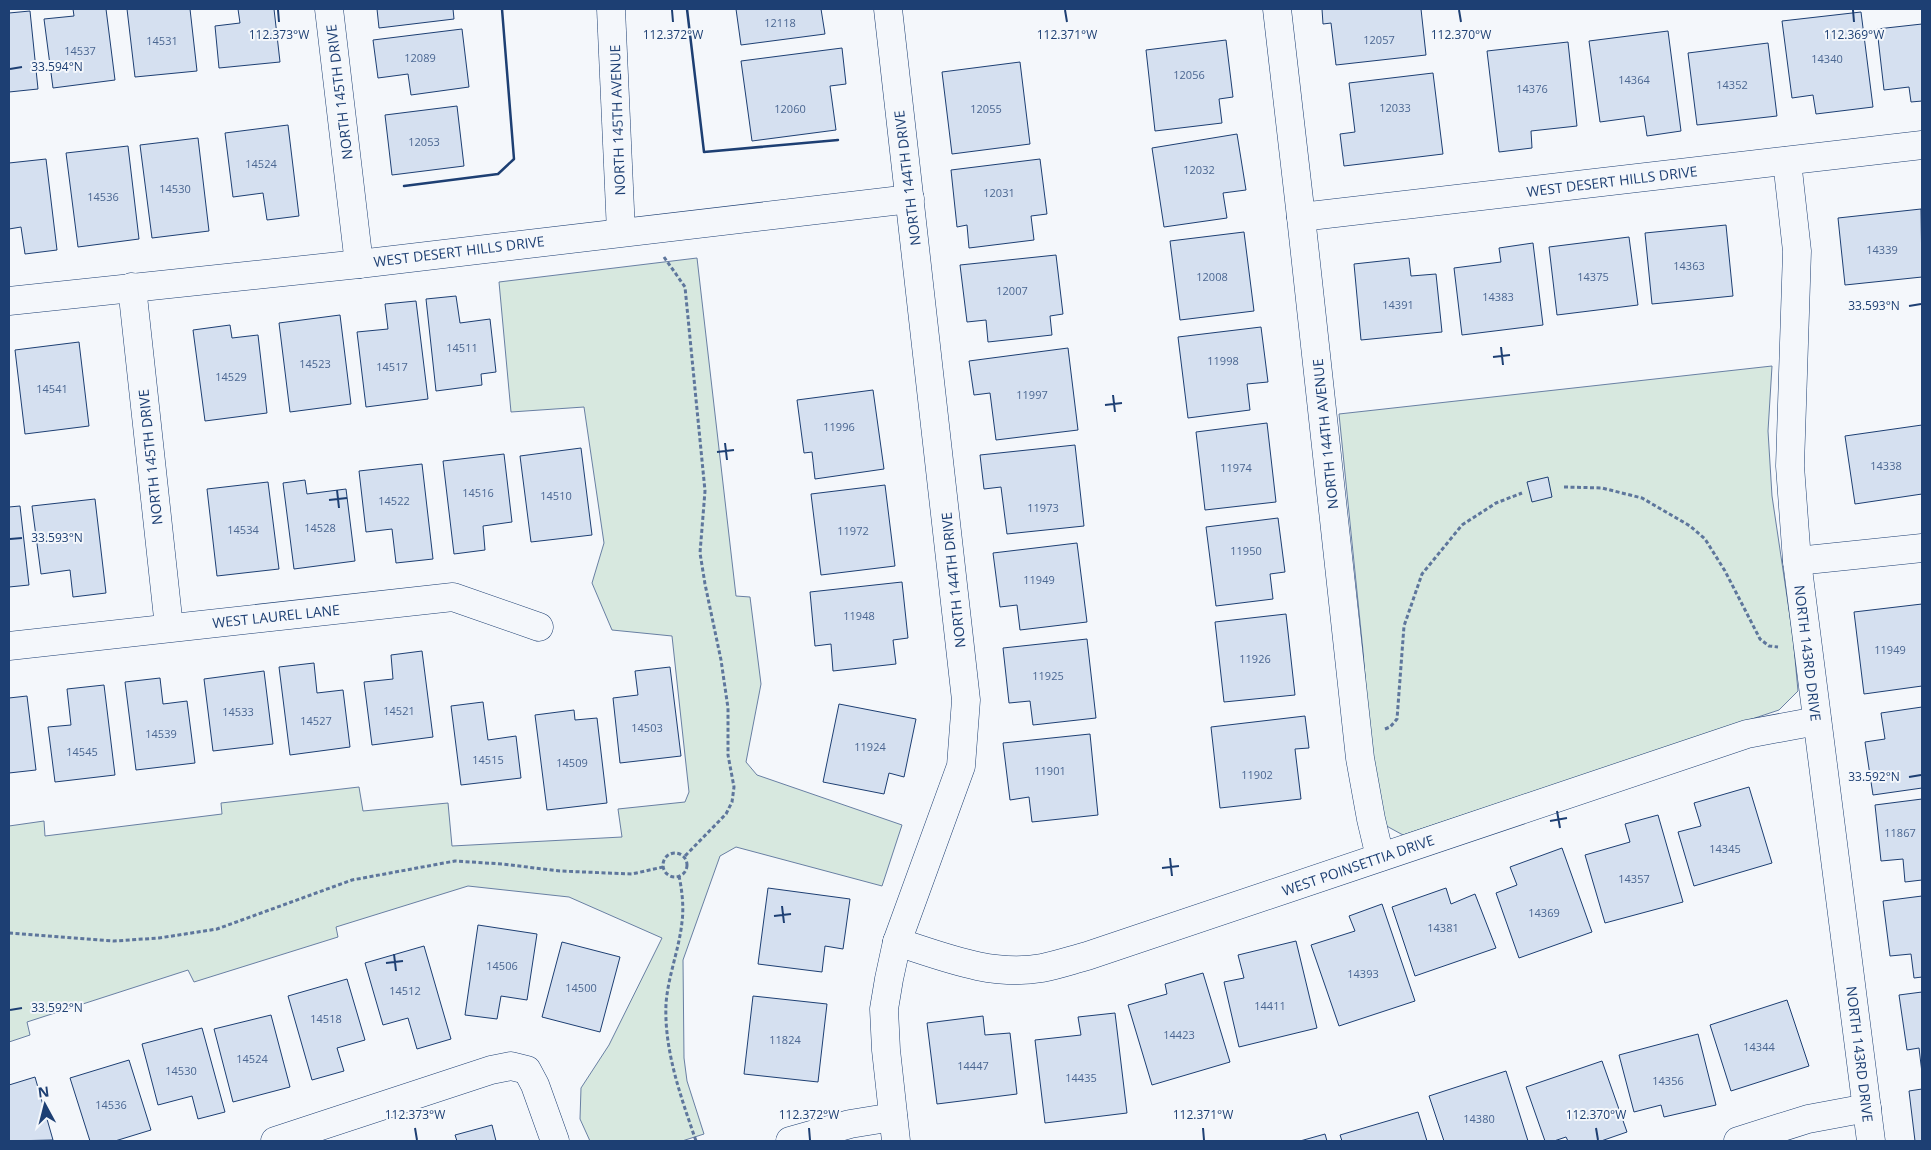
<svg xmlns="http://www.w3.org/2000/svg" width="1931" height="1150" viewBox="0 0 1931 1150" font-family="'Open Sans',sans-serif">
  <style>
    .green { fill: #d7e8df; stroke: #687fa3 }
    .building { fill: #d5e0f0; stroke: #1d3f73 }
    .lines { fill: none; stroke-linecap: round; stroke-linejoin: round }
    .minor-casing { stroke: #1d3f73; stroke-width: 29 }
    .path { stroke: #5e769c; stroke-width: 3; stroke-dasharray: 4 2.5; stroke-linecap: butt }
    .minor { stroke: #f4f7fb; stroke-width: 28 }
    .wall { stroke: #1d3f73; stroke-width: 2.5 }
    .ticks { fill: none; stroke: #1d3f73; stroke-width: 2 }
    .labels { text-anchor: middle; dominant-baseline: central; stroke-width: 4; stroke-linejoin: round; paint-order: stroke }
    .number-label { font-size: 11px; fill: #4b6792 }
    .street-label { font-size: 14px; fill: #1d3f73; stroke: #f4f7fb }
    .ticks-label { font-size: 12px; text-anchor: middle; fill: #1d3f73; stroke: #f4f7fb; stroke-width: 4; stroke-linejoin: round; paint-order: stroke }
  </style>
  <rect width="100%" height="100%" fill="#f4f7fb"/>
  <g class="green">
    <polygon points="697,258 736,596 750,597 761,684 746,762 757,775 902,825 882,886 736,847 720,856 683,960 684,1058 687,1081 704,1134 682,1141 590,1141 580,1119 581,1088 609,1045 662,938 569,897 468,886 336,927 338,937 194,982 188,970 27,1022 30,1035 9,1042 9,826 44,821 45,836 222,814 221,803 359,787 363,811 448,803 452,846 622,837 618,809 685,802 689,792 672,636 612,630 592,583 604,543 584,407 511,412 499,282"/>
    <polygon points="1772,366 1768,431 1772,496 1793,637 1798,691 1779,710 1403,835 1381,823 1369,728 1363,651 1339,414"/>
  </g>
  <g class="building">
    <polygon points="73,9 106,9 115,80 53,88 44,19 74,16"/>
    <polygon points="127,9 190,9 197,71 135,77"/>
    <polygon points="238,9 274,9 280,62 219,68 215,26 240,23"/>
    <polygon points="377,9 453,9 454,19 379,28"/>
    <polygon points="736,9 821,9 825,34 741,45"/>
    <polygon points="1322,9 1421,9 1426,55 1336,65 1331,23 1323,24"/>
    <polygon points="30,11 38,89 9,92 9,13"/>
    <polygon points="1861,12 1873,107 1816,114 1813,95 1792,98 1782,21"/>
    <polygon points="1922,24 1922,101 1911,102 1909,87 1884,90 1877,29"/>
    <polygon points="462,29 469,87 411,95 408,74 378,78 373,40"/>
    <polygon points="1668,31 1681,131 1647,136 1644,116 1600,122 1589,41"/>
    <polygon points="1226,40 1233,97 1219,99 1222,123 1155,131 1146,50"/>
    <polygon points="1568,42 1577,126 1531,131 1532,148 1499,152 1487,51"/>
    <polygon points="1768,43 1777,116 1697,125 1688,53"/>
    <polygon points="842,48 846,84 830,86 836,130 752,141 741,61"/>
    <polygon points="1020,62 1030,144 952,154 942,72"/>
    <polygon points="1433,73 1443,154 1344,166 1340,134 1355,132 1349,83"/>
    <polygon points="457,106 464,166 392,175 385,115"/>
    <polygon points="288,125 299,216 267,220 263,193 233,197 225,133"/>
    <polygon points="1237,134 1246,190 1223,193 1227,218 1164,227 1152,148"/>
    <polygon points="198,138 209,231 152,238 140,145"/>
    <polygon points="128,146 139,239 78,247 66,153"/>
    <polygon points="46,159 57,250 25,254 21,227 9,229 9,163"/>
    <polygon points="1040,159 1047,214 1031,216 1034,240 969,248 967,225 957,227 951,170"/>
    <polygon points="1921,209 1922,277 1845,285 1838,218"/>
    <polygon points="1726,225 1733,296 1652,304 1645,233"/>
    <polygon points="1244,232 1254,311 1180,320 1170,241"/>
    <polygon points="1629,237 1638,305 1557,315 1549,247"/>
    <polygon points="1533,243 1543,325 1462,335 1454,268 1501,262 1499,248"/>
    <polygon points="1056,255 1063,314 1050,316 1052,335 988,342 986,320 967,322 960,265"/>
    <polygon points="1409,258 1411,276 1436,274 1442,332 1361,340 1354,264"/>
    <polygon points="456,296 460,323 490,319 496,372 481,374 482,385 436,391 426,299"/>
    <polygon points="416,301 428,399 366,407 357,332 388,329 385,304"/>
    <polygon points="340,315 351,404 290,412 279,323"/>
    <polygon points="230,325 232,338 258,335 267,413 205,421 193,330"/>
    <polygon points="1261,327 1268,382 1247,384 1250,410 1188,418 1178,337"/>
    <polygon points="79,342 89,426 25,434 15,350"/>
    <polygon points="1068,348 1078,430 996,440 990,393 974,395 969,361"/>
    <polygon points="873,390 884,469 815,479 812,452 804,453 797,400"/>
    <polygon points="1267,423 1276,502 1205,510 1196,432"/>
    <polygon points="1922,425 1922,494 1855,504 1845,436"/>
    <polygon points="1075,445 1084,526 1007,534 1001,487 984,489 980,455"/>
    <polygon points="581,448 592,535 531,542 520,456"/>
    <polygon points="504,454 512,522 483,526 485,550 454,554 443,461"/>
    <polygon points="422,464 433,559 396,563 392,529 366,532 359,471"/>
    <polygon points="1548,477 1552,497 1532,502 1527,482"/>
    <polygon points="305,480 307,494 346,489 355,561 294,569 283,483"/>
    <polygon points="268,482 279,569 217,576 207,489"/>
    <polygon points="885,485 895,566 821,575 811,494"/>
    <polygon points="95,499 106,593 73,597 70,570 41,574 32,506"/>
    <polygon points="20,506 29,585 9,587 9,507"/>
    <polygon points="1278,518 1285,572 1270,574 1273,599 1216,606 1206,527"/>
    <polygon points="1077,543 1087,622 1020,630 1017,605 1000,607 993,553"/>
    <polygon points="902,582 908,638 893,640 896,664 833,671 831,644 815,646 810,592"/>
    <polygon points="1922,604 1922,686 1864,694 1854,612"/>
    <polygon points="1286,614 1295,695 1224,702 1215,622"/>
    <polygon points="1087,639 1096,718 1033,725 1030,701 1009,703 1003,648"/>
    <polygon points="422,651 433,737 372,745 364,682 393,679 391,655"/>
    <polygon points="314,663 317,693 343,690 350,747 290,755 279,667"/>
    <polygon points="670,667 681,756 620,763 613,698 638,695 635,671"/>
    <polygon points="264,671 273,744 213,751 204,679"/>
    <polygon points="160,678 163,704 187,701 195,763 136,770 125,682"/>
    <polygon points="104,685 115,775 55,782 48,727 71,725 67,689"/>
    <polygon points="27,696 36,770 9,773 9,698"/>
    <polygon points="483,702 488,740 516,736 521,778 461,785 451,706"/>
    <polygon points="839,704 916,719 904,777 889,773 884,794 823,782"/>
    <polygon points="1922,707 1922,788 1873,795 1865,742 1885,739 1881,713"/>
    <polygon points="574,710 575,720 597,718 607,803 547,810 535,715"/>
    <polygon points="1305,716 1309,748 1295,749 1301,799 1220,808 1211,727"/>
    <polygon points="1090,734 1098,815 1032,822 1029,797 1010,800 1003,743"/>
    <polygon points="1749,787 1772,863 1694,886 1678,832 1701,826 1694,803"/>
    <polygon points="1922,799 1922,880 1905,882 1903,859 1881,861 1875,805"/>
    <polygon points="1658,815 1683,902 1605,923 1585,855 1630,842 1625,824"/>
    <polygon points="1562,848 1592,932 1519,958 1496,893 1517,885 1510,867"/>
    <polygon points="768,888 850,899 843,949 825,946 822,972 758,964"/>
    <polygon points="1446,888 1451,904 1475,894 1496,948 1415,976 1392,907"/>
    <polygon points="1922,896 1922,977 1914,978 1911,954 1890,956 1883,901"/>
    <polygon points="1382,904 1415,1001 1339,1026 1311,945 1355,931 1349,916"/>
    <polygon points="478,925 537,934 527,1000 501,996 497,1019 465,1015"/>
    <polygon points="1296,941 1317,1028 1239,1047 1224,982 1244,978 1238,955"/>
    <polygon points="562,942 620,957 600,1032 542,1017"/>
    <polygon points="424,946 451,1039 417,1049 408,1018 383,1025 365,963"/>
    <polygon points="1203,973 1230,1062 1152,1085 1128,1005 1167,994 1165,984"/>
    <polygon points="347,979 365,1040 337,1048 344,1071 312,1080 288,996"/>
    <polygon points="1922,992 1922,1073 1919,1048 1907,1050 1899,995"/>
    <polygon points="753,996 827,1004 818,1082 744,1074"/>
    <polygon points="1787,1000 1809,1066 1731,1091 1710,1025"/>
    <polygon points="1115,1013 1127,1113 1045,1123 1035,1040 1081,1035 1078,1017"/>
    <polygon points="271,1015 290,1087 233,1102 214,1029"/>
    <polygon points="983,1016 985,1035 1010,1033 1017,1094 937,1104 927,1023"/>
    <polygon points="202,1028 225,1112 198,1119 192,1096 158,1105 142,1044"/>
    <polygon points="1698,1034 1716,1105 1664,1117 1661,1105 1634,1112 1619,1055"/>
    <polygon points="129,1060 151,1130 115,1141 90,1141 70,1078"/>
    <polygon points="1602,1061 1627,1132 1601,1141 1568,1141 1566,1137 1554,1141 1545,1141 1526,1087"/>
    <polygon points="1506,1071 1528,1141 1444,1141 1429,1096"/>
    <polygon points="35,1077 53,1140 9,1141 9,1085"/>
    <polygon points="1922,1089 1922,1141 1915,1141 1909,1091"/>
    <polygon points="1418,1112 1427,1141 1342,1141 1340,1135"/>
    <polygon points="492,1125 496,1141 457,1141 455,1135"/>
    <polygon points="1325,1134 1327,1141 1300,1141"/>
  </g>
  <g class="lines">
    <defs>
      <g id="minor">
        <polyline points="329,9 359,264"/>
        <polyline points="611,9 621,232"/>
        <polyline points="888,9 966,700 961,766 897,942 889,979 884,1009 886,1050 896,1141"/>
        <polyline points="1277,9 1301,217 1360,758 1371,819 1380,857"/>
        <polyline points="1787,161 1797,251 1790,466 1797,561 1871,1141"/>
        <polyline points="1301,217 1922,145"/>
        <polyline points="132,287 169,627"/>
        <polyline points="9,301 359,264 910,199"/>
        <polyline points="1797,561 1922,548"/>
        <polyline points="9,646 453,597 539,627"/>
        <path d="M 897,942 C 944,957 992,977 1042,968 C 1057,965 1072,960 1087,956 L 1747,734 L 1817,721"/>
        <polyline points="275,1141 491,1070 511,1066 527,1070 535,1085 555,1141"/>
        <polyline points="790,1141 850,1124 893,1117"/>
        <polyline points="1738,1141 1808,1119 1867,1108"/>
      </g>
    </defs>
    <use href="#minor" class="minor-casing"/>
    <g class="path">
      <polyline points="664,257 685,287 705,491 700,553 705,584 721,660 728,708 728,755 734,787 732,802 726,814 684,857"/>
      <polyline points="1564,487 1602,488 1642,498 1690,526 1705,539 1725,571 1760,639 1769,646 1778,647"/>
      <polyline points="1385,729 1390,727 1397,719 1404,626 1422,574 1462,525 1496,503 1522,493"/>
      <circle cx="675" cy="865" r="12"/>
      <path d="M 679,876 C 682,890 684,907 682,922 C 679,950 668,976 666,1004 C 664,1051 681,1097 696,1141"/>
      <polyline points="9,933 114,941 159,938 217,929 352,880 455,861 502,864 560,871 632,874 663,867"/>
    </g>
    <use href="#minor" class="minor"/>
    <g class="wall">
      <polyline points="687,9 704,152 838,140"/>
      <polyline points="404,186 498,174 514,159 502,9"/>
    </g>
  </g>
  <path class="ticks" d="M 278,10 L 279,22M 672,10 L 673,22M 1065,10 L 1067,22M 1459,10 L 1461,22M 1853,10 L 1854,22M 10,69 L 22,67M 1909,306 L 1921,304M 1501,347 L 1503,365M 1493,357 L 1510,355M 1113,395 L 1115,412M 1105,405 L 1122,403M 725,443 L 727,460M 717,452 L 734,450M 337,490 L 339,508M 329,500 L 347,498M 10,539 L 22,538M 1909,777 L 1921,775M 1557,811 L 1560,828M 1550,821 L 1567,818M 1170,858 L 1172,876M 1162,868 L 1179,866M 782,906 L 784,923M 774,916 L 791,914M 394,954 L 396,971M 386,963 L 403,961M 10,1010 L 22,1008M 415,1128 L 417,1140M 809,1128 L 810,1140M 1203,1128 L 1204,1140M 1596,1128 L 1598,1140"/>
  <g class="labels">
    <g class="number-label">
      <text x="780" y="22">12118</text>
      <text x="1379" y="39">12057</text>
      <text x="162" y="40">14531</text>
      <text x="80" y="50">14537</text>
      <text x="420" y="57">12089</text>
      <text x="1827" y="58">14340</text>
      <text x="1189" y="74">12056</text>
      <text x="1634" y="79">14364</text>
      <text x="1732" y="84">14352</text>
      <text x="1532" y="88">14376</text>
      <text x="1395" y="107">12033</text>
      <text x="790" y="108">12060</text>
      <text x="986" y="108">12055</text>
      <text x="424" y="141">12053</text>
      <text x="261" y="163">14524</text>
      <text x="1199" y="169">12032</text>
      <text x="175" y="188">14530</text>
      <text x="999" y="192">12031</text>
      <text x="103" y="196">14536</text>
      <text x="1882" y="249">14339</text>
      <text x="1689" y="265">14363</text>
      <text x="1212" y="276">12008</text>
      <text x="1593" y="276">14375</text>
      <text x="1012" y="290">12007</text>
      <text x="1498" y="296">14383</text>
      <text x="1398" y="304">14391</text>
      <text x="462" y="347">14511</text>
      <text x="1223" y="360">11998</text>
      <text x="315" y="363">14523</text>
      <text x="392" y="366">14517</text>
      <text x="231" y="376">14529</text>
      <text x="52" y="388">14541</text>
      <text x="1032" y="394">11997</text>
      <text x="839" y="426">11996</text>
      <text x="1886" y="465">14338</text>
      <text x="1236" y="467">11974</text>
      <text x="478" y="492">14516</text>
      <text x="556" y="495">14510</text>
      <text x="394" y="500">14522</text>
      <text x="1043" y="507">11973</text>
      <text x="320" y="527">14528</text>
      <text x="243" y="529">14534</text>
      <text x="853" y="530">11972</text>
      <text x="1246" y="550">11950</text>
      <text x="1039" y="579">11949</text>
      <text x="859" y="615">11948</text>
      <text x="1890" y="649">11949</text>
      <text x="1255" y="658">11926</text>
      <text x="1048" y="675">11925</text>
      <text x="399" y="710">14521</text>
      <text x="238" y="711">14533</text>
      <text x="316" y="720">14527</text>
      <text x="647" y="727">14503</text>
      <text x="161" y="733">14539</text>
      <text x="870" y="746">11924</text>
      <text x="82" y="751">14545</text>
      <text x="488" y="759">14515</text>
      <text x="572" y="762">14509</text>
      <text x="1050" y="770">11901</text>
      <text x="1257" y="774">11902</text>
      <text x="1900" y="832">11867</text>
      <text x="1725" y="848">14345</text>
      <text x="1634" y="878">14357</text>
      <text x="1544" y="912">14369</text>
      <text x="1443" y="927">14381</text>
      <text x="502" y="965">14506</text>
      <text x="1363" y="973">14393</text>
      <text x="581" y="987">14500</text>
      <text x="405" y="990">14512</text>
      <text x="1270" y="1005">14411</text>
      <text x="326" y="1018">14518</text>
      <text x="1179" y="1034">14423</text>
      <text x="785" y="1039">11824</text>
      <text x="1759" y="1046">14344</text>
      <text x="252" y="1058">14524</text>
      <text x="973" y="1065">14447</text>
      <text x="181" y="1070">14530</text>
      <text x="1081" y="1077">14435</text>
      <text x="1668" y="1080">14356</text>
      <text x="111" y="1104">14536</text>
      <text x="1479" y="1118">14380</text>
    </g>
    <g class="street-label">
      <text transform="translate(339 92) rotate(-97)">NORTH 145TH DRIVE</text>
      <text transform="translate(617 120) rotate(-92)">NORTH 145TH AVENUE</text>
      <text transform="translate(907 178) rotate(-97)">NORTH 144TH DRIVE</text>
      <text transform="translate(1612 181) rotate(-7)">WEST DESERT HILLS DRIVE</text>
      <text transform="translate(459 251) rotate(-7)">WEST DESERT HILLS DRIVE</text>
      <text transform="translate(1325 434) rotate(-96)">NORTH 144TH AVENUE</text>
      <text transform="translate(150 457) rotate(-96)">NORTH 145TH DRIVE</text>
      <text transform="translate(953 580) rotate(-96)">NORTH 144TH DRIVE</text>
      <text transform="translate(276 616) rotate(-6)">WEST LAUREL LANE</text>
      <text transform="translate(1808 653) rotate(83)">NORTH 143RD DRIVE</text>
      <text transform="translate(1358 865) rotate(-19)">WEST POINSETTIA DRIVE</text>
      <text transform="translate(1860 1054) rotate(83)">NORTH 143RD DRIVE</text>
    </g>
  </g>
  <g class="ticks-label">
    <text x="279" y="39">112.373°W</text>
    <text x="673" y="39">112.372°W</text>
    <text x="1067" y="39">112.371°W</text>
    <text x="1461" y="39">112.370°W</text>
    <text x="1854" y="39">112.369°W</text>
    <text x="57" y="71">33.594°N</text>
    <text x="1874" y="310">33.593°N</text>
    <text x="57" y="542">33.593°N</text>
    <text x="1874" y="781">33.592°N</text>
    <text x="57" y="1012">33.592°N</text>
    <text x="415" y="1119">112.373°W</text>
    <text x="809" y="1119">112.372°W</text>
    <text x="1203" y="1119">112.371°W</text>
    <text x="1596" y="1119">112.370°W</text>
  </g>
  <rect width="1931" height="1150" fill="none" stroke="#1d3f73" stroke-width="20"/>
  <g transform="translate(45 1105) rotate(353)" stroke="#f4f7fb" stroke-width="4" paint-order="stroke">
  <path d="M0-4L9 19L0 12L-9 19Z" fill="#1d3f73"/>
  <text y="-8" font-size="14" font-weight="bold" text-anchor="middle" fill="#1d3f73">N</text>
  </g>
</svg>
